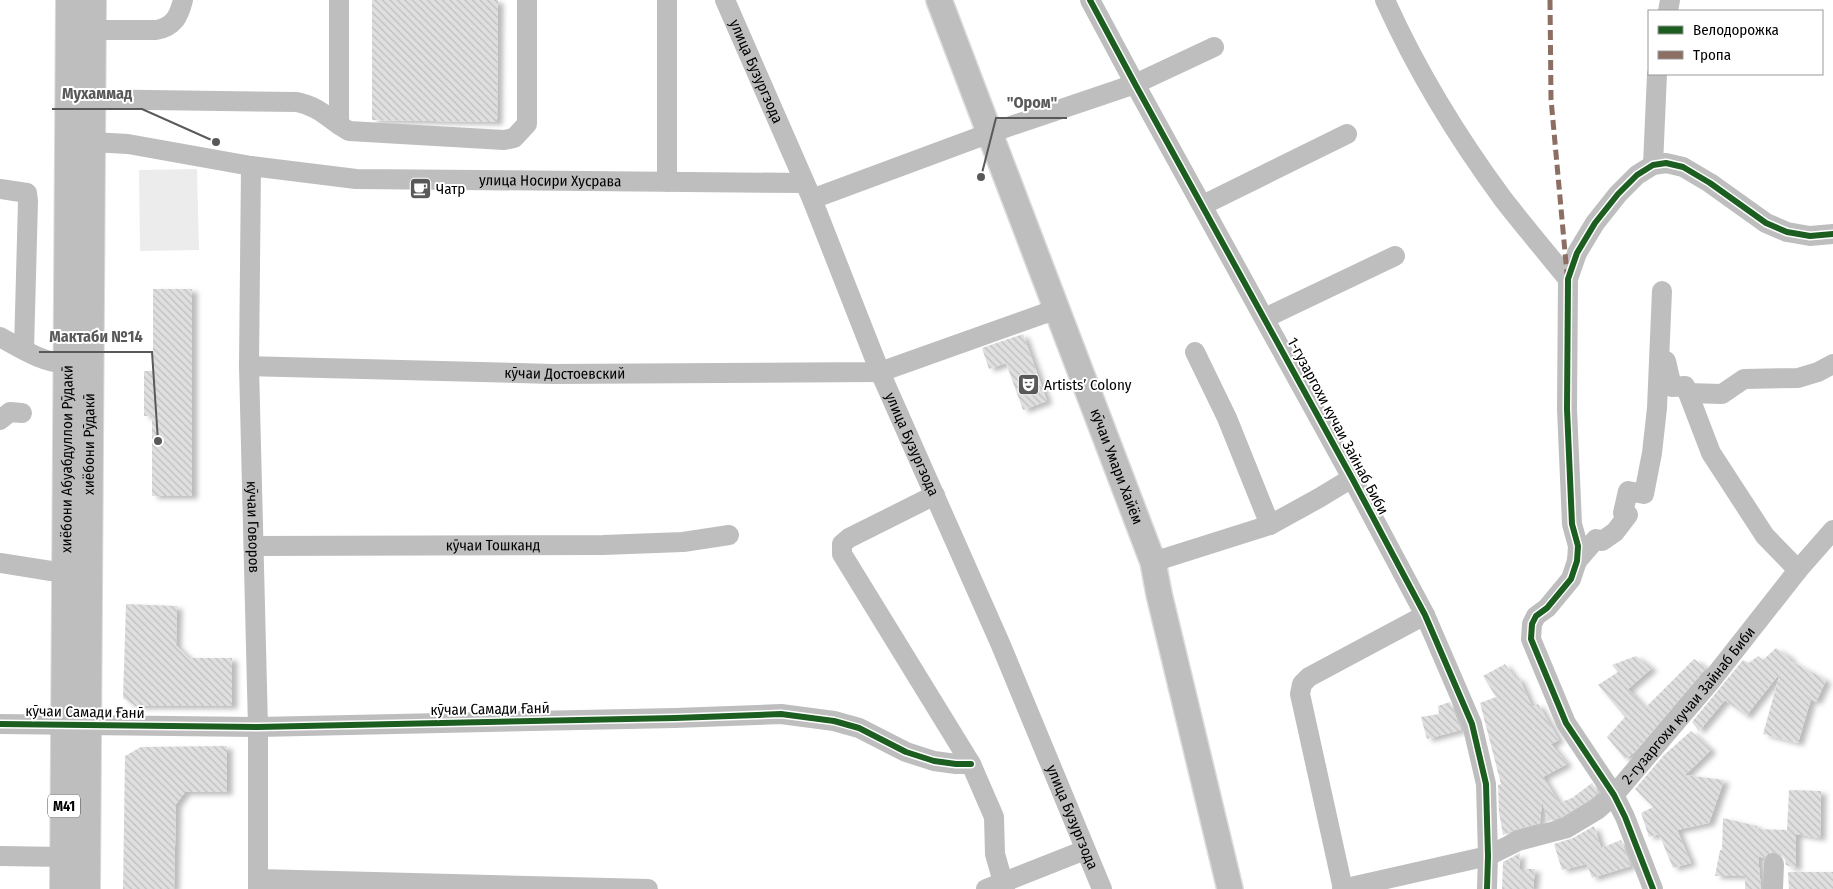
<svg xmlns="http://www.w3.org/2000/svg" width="1833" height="889" viewBox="0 0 1833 889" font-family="'Fira Sans Condensed',sans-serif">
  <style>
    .garden { fill: #ececec }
    .building { fill: url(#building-back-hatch); filter: url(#shadow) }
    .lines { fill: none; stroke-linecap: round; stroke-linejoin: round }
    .major-casing { stroke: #dbdbdb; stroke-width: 28 }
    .highway-casing { stroke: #dbdbdb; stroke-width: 30 }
    .minor { stroke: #bebebe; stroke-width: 20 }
    .major { stroke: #bebebe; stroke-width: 25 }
    .highway { stroke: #bebebe; stroke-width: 28 }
    .quiet { stroke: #8d6e63; stroke-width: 5; stroke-dasharray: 10 5; stroke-linecap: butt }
    .cycleway-casing { stroke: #fff; stroke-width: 9 }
    .cycleway { stroke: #1b5e20; stroke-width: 6 }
    .labels { text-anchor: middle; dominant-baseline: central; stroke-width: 4; stroke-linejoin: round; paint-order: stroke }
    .shield { fill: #fff; stroke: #4c4c4c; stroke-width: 1 }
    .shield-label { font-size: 14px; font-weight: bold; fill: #000 }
    .street-label { font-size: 15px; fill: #000; stroke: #fff }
    .poi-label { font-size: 15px; fill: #000; stroke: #fff; text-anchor: start }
    .leader { fill: none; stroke: #595959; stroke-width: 2 }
    .callout-dot { fill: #595959; stroke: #fff; stroke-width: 2 }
    .callout-label { font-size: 16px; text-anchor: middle; font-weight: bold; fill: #595959; stroke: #fff; stroke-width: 4; stroke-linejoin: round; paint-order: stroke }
  </style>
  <defs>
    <pattern id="building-back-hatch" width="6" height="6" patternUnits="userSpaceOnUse" patternTransform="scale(1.25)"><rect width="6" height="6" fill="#dfdfdf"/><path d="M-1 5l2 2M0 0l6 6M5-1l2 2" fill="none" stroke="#bebebe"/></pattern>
    <filter id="shadow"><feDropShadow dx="5.5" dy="3" stdDeviation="2.5" flood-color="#0004"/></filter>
  </defs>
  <rect width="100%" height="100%" fill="#fff"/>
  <polygon class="garden" points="197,169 199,250 140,251 139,170"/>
  <g class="building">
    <polygon points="372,0 498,0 497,122 372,120"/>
    <polygon points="153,289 192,289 192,496 152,496 152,416 144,416 144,371 153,371"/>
    <polygon points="1023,334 1047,401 1023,410 1006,363 989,369 982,348"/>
    <polygon points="126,604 177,606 176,645 189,658 232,658 232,706 135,706 123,698"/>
    <polygon points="1776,648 1791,658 1789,660 1826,680 1816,702 1811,699 1798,743 1763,734 1780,673 1746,716 1725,700 1699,731 1692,722 1743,660 1749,663 1758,656 1763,660"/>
    <polygon points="1636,656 1652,668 1628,689 1645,708 1694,659 1706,668 1635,752 1625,759 1607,737 1625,717 1598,685 1618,672 1612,665"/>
    <polygon points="1505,664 1515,678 1519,678 1532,707 1538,704 1559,740 1551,744 1567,764 1543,777 1559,803 1572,798 1592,783 1598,793 1590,800 1562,817 1548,821 1542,801 1540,823 1515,830 1503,835 1499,812 1498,785 1501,784 1480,703 1496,697 1483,676"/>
    <polygon points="1450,702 1461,730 1427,739 1421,717 1439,714 1438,706"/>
    <polygon points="1691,731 1711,750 1685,775 1724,780 1709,823 1677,830 1691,863 1673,868 1659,834 1649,837 1641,813 1653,807 1635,789 1664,755"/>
    <polygon points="227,746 227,792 185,792 176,804 174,889 123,889 125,756 141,747"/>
    <polygon points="1789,790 1821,791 1820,838 1796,834 1796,868 1786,865 1785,859 1781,854 1774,852 1768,854 1764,858 1758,856 1761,889 1745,889 1745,876 1715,876 1720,850 1722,850 1723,818 1757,826 1757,829 1787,830"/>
    <polygon points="1594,826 1601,848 1621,840 1631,866 1592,878 1587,864 1562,870 1554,844 1573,838"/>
    <polygon points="1520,853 1519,869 1535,869 1533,889 1502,889 1503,862"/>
    <polygon points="1788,872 1833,872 1833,889 1789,889"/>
  </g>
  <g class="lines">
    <defs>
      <g id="major">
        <path id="s7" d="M 939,0 L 1153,562 L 1159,594 L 1230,889"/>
      </g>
      <g id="highway">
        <path id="s8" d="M 64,889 L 70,0"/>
        <path id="s9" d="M 86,889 L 92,0"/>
      </g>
    </defs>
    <use href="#major" class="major-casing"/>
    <use href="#highway" class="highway-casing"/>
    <g class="minor">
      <polyline points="667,0 667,182"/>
      <path id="s1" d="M 725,0 L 812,199 L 880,372 L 1000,643 L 1102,889"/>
      <polyline points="1090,0 1135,84 1352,478 1425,615 1472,724 1486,784 1488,856 1487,889"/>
      <path d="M 1385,0 C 1416,69 1458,138 1503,199 C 1524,226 1546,252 1568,279"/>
      <polyline points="1668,11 1670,0"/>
      <path d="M 92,30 L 156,30 C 174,27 179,16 183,0"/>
      <path d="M 78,99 L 297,102 C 321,107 329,120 349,131 L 504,140 L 514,138 L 527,124 L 527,0"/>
      <polyline points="339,125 339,0"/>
      <path id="s2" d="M 91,142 L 128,144 L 251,166 L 356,179 L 804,183"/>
      <polyline points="1653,165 1657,74"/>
      <path id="s3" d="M 251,166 L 249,366 L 258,727 L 258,889"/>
      <polyline points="0,189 27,193 28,201 24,350"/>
      <polyline points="812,199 990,133 1135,84 1214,47"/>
      <polyline points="1203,205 1347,134"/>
      <polyline points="1265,318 1395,256"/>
      <path d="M 0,337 C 22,349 41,362 67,364"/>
      <polyline points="1195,352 1227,418 1270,525"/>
      <polyline points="1666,361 1672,387 1685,386 1688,393 1711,453 1765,536 1798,570"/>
      <path id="s4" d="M 249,366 L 553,374 L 880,372 L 1057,309"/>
      <polyline points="1688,393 1722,394 1744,379 1798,378 1818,372 1833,364"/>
      <polyline points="0,420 10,412 22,413"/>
      <polyline points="935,495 849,538 842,544 842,554 971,764 994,817 995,854 1005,889"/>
      <path id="s5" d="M 254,546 L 603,545 L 683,542 L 729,535"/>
      <polyline points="1577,561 1596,539 1602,541 1615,532 1628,515 1623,513 1628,491 1644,494 1652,453 1657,408 1662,291"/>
      <polyline points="1153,562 1270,525 1319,498 1352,478"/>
      <polyline points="0,563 51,571 80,572"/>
      <polyline points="0,724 258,727 675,718 781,714 834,721 859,728 906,752 934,761 956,764 971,764"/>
      <polyline points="0,856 64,857"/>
      <polyline points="258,879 648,889"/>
      <polyline points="986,889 1085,850"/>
      <path id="s6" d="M 1342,889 L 1488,856 L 1518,841 L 1567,828 L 1597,810 L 1614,795 L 1710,682 L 1798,570 L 1833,530"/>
      <polyline points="1343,889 1300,694 1302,684 1309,677 1425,615"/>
      <polyline points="1653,889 1625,817 1614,795 1566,723 1531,639 1532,624 1536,616 1547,608 1571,579 1577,561 1578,546 1572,524 1567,409 1568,279 1577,253 1595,223 1618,194 1637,175 1653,165 1666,163 1683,167 1710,183 1766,223 1787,232 1810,236 1833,234"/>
      <polyline points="1773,889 1774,864"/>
    </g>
    <use href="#major" class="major"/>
    <use href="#highway" class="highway"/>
    <polyline class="quiet" points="1550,0 1551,99 1567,274"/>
    <defs>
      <g id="cycleway">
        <polyline points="1090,0 1135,84 1352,478 1425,615 1472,724 1486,784 1488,856 1487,889"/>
        <polyline points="0,724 258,727 675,718 781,714 834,721 859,728 906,752 934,761 956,764 971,764"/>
        <polyline points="1653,889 1625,817 1614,795 1566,723 1531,639 1532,624 1536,616 1547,608 1571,579 1577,561 1578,546 1572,524 1567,409 1568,279 1577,253 1595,223 1618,194 1637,175 1653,165 1666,163 1683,167 1710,183 1766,223 1787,232 1810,236 1833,234"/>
      </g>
    </defs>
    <use href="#cycleway" class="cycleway-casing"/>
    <use href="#cycleway" class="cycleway"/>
  </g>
  <defs>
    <symbol id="cafe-square" viewBox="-11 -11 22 22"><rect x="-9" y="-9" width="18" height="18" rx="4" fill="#595959" stroke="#fff"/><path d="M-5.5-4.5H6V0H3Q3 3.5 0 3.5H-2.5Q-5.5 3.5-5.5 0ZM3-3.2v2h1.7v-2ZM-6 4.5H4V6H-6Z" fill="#fff"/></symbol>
    <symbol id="theatre-square" viewBox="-11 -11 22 22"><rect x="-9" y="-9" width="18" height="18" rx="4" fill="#595959" stroke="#fff"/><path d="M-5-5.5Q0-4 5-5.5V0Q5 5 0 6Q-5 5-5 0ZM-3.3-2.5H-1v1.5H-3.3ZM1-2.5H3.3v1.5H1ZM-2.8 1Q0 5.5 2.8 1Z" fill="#fff"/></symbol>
  </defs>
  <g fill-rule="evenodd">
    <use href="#cafe-square" x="408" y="176" width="25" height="25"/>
    <use href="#theatre-square" x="1016" y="372" width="25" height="25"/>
  </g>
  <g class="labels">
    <rect class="shield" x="48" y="794.5" width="32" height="23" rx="4"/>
    <g class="shield-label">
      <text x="64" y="806">M41</text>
    </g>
    <g class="street-label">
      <text stroke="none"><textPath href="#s1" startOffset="78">улица Бузургзода</textPath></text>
      <text stroke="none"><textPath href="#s2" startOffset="462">улица Носири Хусрава</textPath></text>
      <text stroke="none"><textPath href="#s4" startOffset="316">кӯчаи Достоевский</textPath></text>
      <text transform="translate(1338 426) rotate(62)">1-гузаргохи кучаи Зайнаб Биби</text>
      <text stroke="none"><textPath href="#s9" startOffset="445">хиёбони Рӯдакӣ</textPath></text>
      <text stroke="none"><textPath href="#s1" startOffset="482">улица Бузургзода</textPath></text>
      <text stroke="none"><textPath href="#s8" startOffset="430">хиёбони Абуабдуллои Рӯдакӣ</textPath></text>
      <text stroke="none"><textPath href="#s7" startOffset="499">кӯчаи Умари Хайём</textPath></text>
      <text stroke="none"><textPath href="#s3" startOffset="361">кӯчаи Говоров</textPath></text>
      <text stroke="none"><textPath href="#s5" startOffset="239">кӯчаи Тошканд</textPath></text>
      <text stroke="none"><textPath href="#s6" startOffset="408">2-гузаргохи кучаи Зайнаб Биби</textPath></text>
      <text transform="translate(490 709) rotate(-1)">кӯчаи Самади Ғанӣ</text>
      <text transform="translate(85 712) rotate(1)">кӯчаи Самади Ғанӣ</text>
      <text stroke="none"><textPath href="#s1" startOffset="888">улица Бузургзода</textPath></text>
    </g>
    <g class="poi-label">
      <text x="436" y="189">Чатр</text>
      <text x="1044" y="385">Artists’ Colony</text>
    </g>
  </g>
  <path class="leader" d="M216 142L142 109H52M981 177L996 118H1067M158 441L152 352H39"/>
  <g class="callout-dot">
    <circle cx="216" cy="142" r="5"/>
    <circle cx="981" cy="177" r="5"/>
    <circle cx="158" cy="441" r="5"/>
  </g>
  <g class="callout-label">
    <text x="97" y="99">Мухаммад</text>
    <text x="1032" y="108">"Oром"</text>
    <text x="96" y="342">Мактаби №14</text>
  </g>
  <rect x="1648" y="10" width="175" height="65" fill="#ffffff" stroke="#999999"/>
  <rect x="1658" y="26" width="25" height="8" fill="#1b5e20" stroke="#999999"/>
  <text x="1693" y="35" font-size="15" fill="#000000">Велодорожка</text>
  <rect x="1658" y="51" width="25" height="8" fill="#8d6e63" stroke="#999999"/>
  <text x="1693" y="60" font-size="15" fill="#000000">Тропа</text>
</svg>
